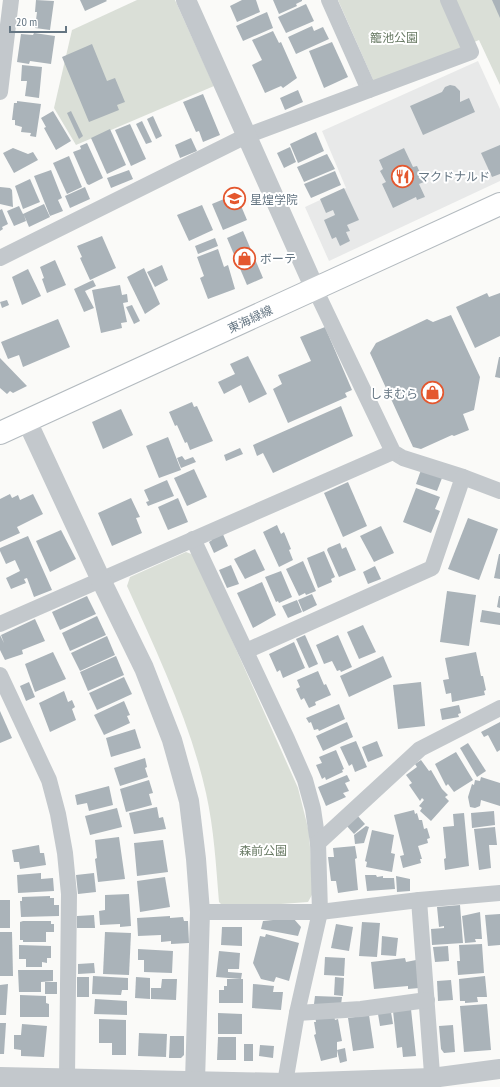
<svg xmlns="http://www.w3.org/2000/svg" width="500" height="1087" viewBox="0 0 500 1087" font-family="'PT Sans Narrow','Noto Sans JP',sans-serif">
  <style>
    .built { fill: #e8e9e9 }
    .green { fill: #dadfd7 }
    .building { fill: #aab3b9 }
    .lines { fill: none; stroke-linecap: round; stroke-linejoin: round }
    .secondary-casing { stroke: #b3babf; stroke-width: 24 }
    .minor { stroke: #c3c8cc; stroke-width: 16 }
    .tertiary { stroke: #c3c8cc; stroke-width: 20 }
    .secondary { stroke: #fff; stroke-width: 22 }
    .labels { text-anchor: middle; dominant-baseline: central; stroke-width: 4; stroke-linejoin: round; paint-order: stroke }
    .park-label { font-size: 12px; fill: #687a64; stroke: #fff }
    .poi-label { font-size: 12px; fill: #657683; stroke: #fff; text-anchor: start }
    .street-label { font-size: 12px; fill: #657683; stroke: #fff }
  </style>
  <rect width="100%" height="100%" fill="#fafaf8"/>
  <polygon class="built" points="478,61 500,109 500,181 329,261 305,207 346,188 322,131"/>
  <g class="green">
    <polygon points="137,0 175,0 214,86 76,145 54,108 72,30"/>
    <polygon points="338,0 500,0 500,85 479,40 375,84"/>
    <path d="M 186,552 L 194,555 L 298,788 L 309,832 L 313,893 L 308,902 L 225,908 L 219,902 C 216,865 214,829 206,793 C 190,721 157,653 127,586 L 130,577 Z"/>
  </g>
  <g class="building">
    <polygon points="36,0 54,1 50,30 35,28 37,12 35,12"/>
    <polygon points="80,0 106,0 107,1 85,11"/>
    <polygon points="242,0 256,0 260,12 237,22 230,6"/>
    <polygon points="273,0 302,0 302,1 296,4 297,6 279,14"/>
    <polygon points="492,0 500,0 500,18"/>
    <polygon points="306,4 314,21 286,33 278,17"/>
    <polygon points="267,12 273,28 243,41 236,26"/>
    <polygon points="312,26 314,31 323,27 329,39 296,54 288,37"/>
    <polygon points="273,31 279,43 281,42 297,78 283,88 281,86 265,93 252,65 262,60 252,40"/>
    <polygon points="34,33 55,36 51,64 30,61 29,64 17,62 21,34 33,35"/>
    <polygon points="332,42 348,77 324,88 309,51"/>
    <polygon points="92,44 107,81 115,78 125,102 117,105 119,110 89,122 62,57"/>
    <polygon points="22,65 42,67 39,98 25,96 27,81 21,81"/>
    <polygon points="450,85 455,86 460,91 460,102 469,98 475,112 423,135 410,106 442,92 445,87"/>
    <polygon points="298,90 303,102 285,110 280,98"/>
    <polygon points="203,94 220,135 203,142 199,131 196,132 183,102"/>
    <polygon points="17,101 41,104 36,137 30,136 31,133 21,132 22,127 15,125 15,120 12,120 14,103 17,103"/>
    <polygon points="53,111 71,141 56,150 44,128 46,127 41,118"/>
    <polygon points="71,111 83,136 79,139 67,113"/>
    <polygon points="153,116 162,136 156,139 147,119"/>
    <polygon points="142,121 152,142 146,144 136,124"/>
    <polygon points="130,124 146,159 131,166 115,130"/>
    <polygon points="110,129 126,165 107,174 91,138"/>
    <polygon points="316,132 324,151 298,163 290,144"/>
    <polygon points="191,138 197,151 180,158 175,145"/>
    <polygon points="87,143 103,178 89,185 87,184 73,152 81,149 80,146"/>
    <polygon points="500,145 500,174 492,177 481,153"/>
    <polygon points="290,147 296,162 284,168 277,153"/>
    <polygon points="13,148 28,154 33,152 38,160 14,173 3,153"/>
    <polygon points="404,148 413,167 417,166 424,182 419,184 425,197 417,200 416,197 393,208 382,184 386,182 380,171 383,169 379,160"/>
    <polygon points="327,154 335,169 304,182 297,167"/>
    <polygon points="69,156 82,187 67,194 53,163"/>
    <polygon points="51,170 62,198 58,200 63,211 50,216 34,176"/>
    <polygon points="129,170 133,179 111,188 107,178"/>
    <polygon points="335,171 341,185 311,198 304,184"/>
    <polygon points="30,179 40,202 23,209 15,186"/>
    <polygon points="0,187 10,188 12,190 13,207 0,204"/>
    <polygon points="85,187 90,199 70,208 65,196"/>
    <polygon points="344,188 359,220 347,225 350,231 346,232 350,241 340,246 336,237 332,239 324,220 335,215 333,210 326,213 320,199"/>
    <polygon points="236,194 247,220 223,230 212,204"/>
    <polygon points="44,204 50,217 29,227 24,215 26,221 14,226 7,211 19,206 23,214"/>
    <polygon points="202,205 213,230 189,241 177,215"/>
    <polygon points="2,209 8,224 2,227 3,229 0,231 0,210"/>
    <polygon points="243,231 263,278 247,285 227,238"/>
    <polygon points="102,236 116,268 90,280 80,258 82,257 77,246"/>
    <polygon points="215,238 218,246 198,254 195,246"/>
    <polygon points="218,249 224,267 228,265 235,289 208,299 200,278 204,276 197,257"/>
    <polygon points="55,260 66,285 47,293 42,279 44,278 40,267"/>
    <polygon points="162,265 168,280 155,287 147,272"/>
    <polygon points="144,268 160,304 145,314 127,277"/>
    <polygon points="28,269 41,296 22,305 12,277"/>
    <polygon points="93,280 96,286 85,291 94,308 84,312 74,289"/>
    <polygon points="120,285 122,295 127,294 128,302 123,303 127,322 121,323 122,328 101,333 92,290"/>
    <polygon points="487,293 489,297 500,293 500,336 475,348 456,307"/>
    <polygon points="7,300 9,305 2,308 0,302"/>
    <polygon points="132,305 140,321 134,324 126,307"/>
    <polygon points="451,315 480,377 474,410 463,414 469,430 454,436 452,435 421,449 413,447 370,353 376,343 427,319 433,322"/>
    <polygon points="58,319 70,347 23,367 19,355 8,359 1,342"/>
    <polygon points="325,327 352,390 345,393 347,397 288,423 273,389 282,384 278,375 311,361 300,337"/>
    <polygon points="248,356 267,394 249,403 241,385 224,394 218,382 235,374 230,364"/>
    <polygon points="499,357 500,357 500,378 495,377"/>
    <polygon points="0,358 27,386 13,393 10,391 7,394 0,388"/>
    <polygon points="192,402 194,407 197,406 213,441 190,450 187,442 185,443 177,425 175,426 169,412"/>
    <polygon points="341,406 353,436 273,473 263,453 257,456 253,445"/>
    <polygon points="121,409 133,435 103,449 92,422"/>
    <polygon points="168,437 181,470 159,478 146,446"/>
    <polygon points="240,448 243,454 226,461 224,455"/>
    <polygon points="182,456 185,460 193,457 196,462 181,468 177,458"/>
    <polygon points="194,469 207,497 187,506 174,478"/>
    <polygon points="421,470 442,478 437,491 416,484"/>
    <polygon points="167,480 174,496 148,506 146,502 149,501 144,490"/>
    <polygon points="348,482 367,526 343,537 324,493"/>
    <polygon points="416,488 440,497 435,509 440,511 431,533 403,522"/>
    <polygon points="10,494 12,498 18,495 20,500 33,494 43,514 17,527 20,533 0,542 0,499"/>
    <polygon points="131,498 140,517 136,518 142,533 112,546 98,513"/>
    <polygon points="178,498 188,522 168,530 158,507"/>
    <polygon points="468,518 498,529 479,580 448,569"/>
    <polygon points="277,525 281,534 284,532 291,549 289,550 293,560 279,567 263,532"/>
    <polygon points="381,526 394,553 374,562 360,536"/>
    <polygon points="61,530 76,559 50,572 36,541"/>
    <polygon points="222,532 228,546 214,553 209,542 212,540 210,537"/>
    <polygon points="28,536 52,590 34,597 27,578 24,579 26,583 11,589 6,578 20,571 15,560 6,564 0,551 0,548"/>
    <polygon points="340,543 342,549 346,547 356,570 339,577 327,550 328,548"/>
    <polygon points="255,549 265,570 245,579 234,559"/>
    <polygon points="324,551 335,577 331,579 332,582 318,588 307,558"/>
    <polygon points="499,554 500,554 500,579 494,578"/>
    <polygon points="303,561 316,591 306,595 305,593 299,596 286,569"/>
    <polygon points="231,565 239,584 227,588 219,570"/>
    <polygon points="375,566 381,579 368,584 363,572"/>
    <polygon points="281,571 292,597 279,603 278,601 276,602 265,577"/>
    <polygon points="262,582 276,615 253,628 237,593"/>
    <polygon points="447,591 476,595 469,646 440,642"/>
    <polygon points="312,594 317,605 303,612 298,600"/>
    <polygon points="87,596 96,614 60,630 52,612"/>
    <polygon points="499,596 500,596 500,608 497,607"/>
    <polygon points="297,600 302,612 288,618 282,606"/>
    <polygon points="482,610 500,613 500,625 480,622"/>
    <polygon points="97,616 106,635 70,651 62,633"/>
    <polygon points="35,619 45,641 22,650 23,654 5,660 0,650 0,635 4,643 1,635"/>
    <polygon points="363,625 376,652 359,659 347,632"/>
    <polygon points="305,635 318,664 309,668 296,639"/>
    <polygon points="338,635 352,667 341,672 340,670 337,671 332,661 324,664 316,645"/>
    <polygon points="107,636 115,655 80,671 71,653"/>
    <polygon points="294,642 305,668 283,678 280,670 277,672 269,654"/>
    <polygon points="53,652 66,679 35,692 25,664"/>
    <polygon points="476,652 481,676 483,676 486,690 484,691 485,695 452,702 451,693 446,694 443,680 449,679 445,658"/>
    <polygon points="116,656 124,675 88,691 80,672"/>
    <polygon points="383,656 392,677 349,697 340,676"/>
    <polygon points="318,671 324,685 326,684 331,695 315,702 316,705 309,708 304,698 301,700 296,689 300,687 297,680"/>
    <polygon points="124,677 132,694 97,710 89,693"/>
    <polygon points="29,682 35,697 26,701 20,686"/>
    <polygon points="421,682 425,726 398,729 393,685"/>
    <polygon points="64,691 68,702 72,700 75,707 72,709 76,720 50,732 39,703"/>
    <polygon points="124,701 130,715 127,716 130,723 104,735 94,715"/>
    <polygon points="339,704 345,719 319,731 318,729 314,730 311,722 309,723 306,718"/>
    <polygon points="459,705 461,713 458,714 459,717 442,720 440,709"/>
    <polygon points="0,711 12,738 0,743"/>
    <polygon points="347,722 353,737 323,751 316,736"/>
    <polygon points="500,722 500,750 497,752 488,735 484,737 481,732"/>
    <polygon points="135,729 141,748 111,757 106,738"/>
    <polygon points="356,741 367,767 355,772 352,764 349,766 340,747"/>
    <polygon points="377,741 383,756 368,762 362,747"/>
    <polygon points="468,743 486,771 477,777 460,748"/>
    <polygon points="336,750 344,769 342,770 343,772 326,780 325,777 322,779 316,765 322,763 319,757"/>
    <polygon points="456,752 473,780 454,792 448,784 446,786 435,764"/>
    <polygon points="145,758 147,767 145,768 148,777 120,786 114,768"/>
    <polygon points="421,760 429,771 431,770 442,789 448,795 445,797 449,801 431,821 420,811 422,808 419,806 424,800 422,798 420,801 409,785 412,783 406,775 417,767 415,764"/>
    <polygon points="347,775 350,781 345,783 349,791 343,793 346,797 326,806 318,787"/>
    <polygon points="481,777 500,783 500,806 481,800 480,806 475,808 470,807 468,797 472,784 474,785 475,780 480,781"/>
    <polygon points="149,780 153,793 149,794 152,805 126,812 120,789"/>
    <polygon points="109,786 113,805 89,811 87,803 77,805 75,795"/>
    <polygon points="157,807 159,818 163,817 166,829 134,834 129,813"/>
    <polygon points="117,808 122,827 90,835 85,816"/>
    <polygon points="414,810 415,814 417,813 419,820 422,820 424,829 427,828 430,838 427,839 428,843 418,846 422,859 420,859 421,863 403,868 400,856 404,855 394,815"/>
    <polygon points="494,811 495,825 472,828 471,813"/>
    <polygon points="464,813 469,866 445,870 444,859 446,858 443,827 454,826 453,814"/>
    <polygon points="356,814 365,824 354,834 345,824"/>
    <polygon points="366,826 369,827 364,843 355,844 354,835"/>
    <polygon points="495,827 497,845 489,845 491,868 479,870 474,829"/>
    <polygon points="372,830 394,835 391,853 395,854 392,872 366,867 367,862 365,861"/>
    <polygon points="119,837 125,879 98,882 95,859 97,858 95,840"/>
    <polygon points="163,840 168,872 137,876 134,843"/>
    <polygon points="39,845 40,853 44,853 46,865 20,869 19,862 14,862 12,850"/>
    <polygon points="355,846 357,858 355,859 358,890 338,893 336,881 331,881 328,857 334,857 333,848"/>
    <polygon points="41,873 41,879 53,878 54,891 18,893 17,875"/>
    <polygon points="94,873 96,892 78,894 76,875"/>
    <polygon points="365,875 376,875 377,877 383,876 383,878 394,878 395,889 367,891"/>
    <polygon points="396,876 410,879 410,891 397,892"/>
    <polygon points="165,877 170,907 140,912 137,881"/>
    <polygon points="129,894 131,926 120,927 120,924 100,925 99,911 105,910 105,895"/>
    <polygon points="50,896 50,898 54,898 54,905 59,905 59,916 21,917 20,901 22,901 22,897"/>
    <rect x="0" y="900" width="10" height="28"/>
    <polygon points="460,905 463,943 432,945 431,929 444,928 444,926 439,927 437,907"/>
    <polygon points="480,912 482,939 475,939 476,942 465,943 462,916"/>
    <polygon points="500,914 500,945 488,946 485,915"/>
    <polygon points="94,915 95,928 77,928 77,916"/>
    <polygon points="170,916 170,918 183,917 184,921 188,921 189,943 171,944 171,941 161,942 161,935 138,936 137,918"/>
    <polygon points="293,918 301,927 298,936 261,929 263,921"/>
    <polygon points="23,921 51,921 51,924 54,924 54,932 46,932 46,942 23,942 23,940 20,940 20,922"/>
    <polygon points="362,922 380,923 377,957 359,956"/>
    <polygon points="336,924 353,927 349,951 331,948"/>
    <polygon points="222,927 242,927 242,946 221,945"/>
    <polygon points="0,932 12,932 13,976 0,976"/>
    <polygon points="105,932 131,933 129,975 103,974"/>
    <polygon points="266,934 299,943 289,981 276,977 274,982 261,979 253,963 260,936 265,937"/>
    <polygon points="382,936 398,938 396,956 381,955"/>
    <polygon points="482,944 484,973 458,975 457,961 460,961 459,945"/>
    <polygon points="19,945 51,946 51,958 47,958 47,963 42,962 42,967 26,967 26,959 19,959"/>
    <polygon points="448,946 449,961 435,962 433,947"/>
    <polygon points="138,949 173,951 172,973 144,972 144,960 138,960"/>
    <polygon points="219,951 240,953 239,969 228,969 228,972 242,973 241,979 216,977"/>
    <polygon points="325,957 345,958 344,976 324,975"/>
    <polygon points="405,958 406,962 416,960 419,988 408,989 408,986 374,989 371,962"/>
    <polygon points="94,963 95,973 78,974 78,964"/>
    <polygon points="18,970 53,970 53,981 41,982 41,992 19,992"/>
    <polygon points="93,976 128,978 128,990 122,990 121,995 92,994"/>
    <polygon points="485,976 487,997 477,997 478,1002 465,1003 465,1001 460,1001 459,979"/>
    <rect x="77" y="977" width="12" height="20"/>
    <polygon points="136,977 150,978 150,999 135,998"/>
    <polygon points="335,977 344,978 343,996 334,995"/>
    <polygon points="162,979 177,979 176,1000 151,999 151,988 161,988"/>
    <polygon points="227,979 243,979 243,1003 219,1003 219,990 224,990 224,986 227,986"/>
    <polygon points="451,980 453,1000 438,1001 437,981"/>
    <rect x="45" y="982" width="12" height="12"/>
    <polygon points="8,984 6,1015 0,1015 0,985"/>
    <polygon points="253,984 274,986 273,992 283,992 281,1010 252,1008"/>
    <polygon points="20,995 46,996 46,1003 49,1004 49,1017 20,1017"/>
    <polygon points="315,996 342,997 341,1005 314,1004"/>
    <polygon points="95,999 127,1001 127,1015 94,1014"/>
    <polygon points="487,1004 491,1050 464,1052 460,1006"/>
    <polygon points="411,1009 416,1056 403,1057 402,1047 397,1048 393,1011"/>
    <polygon points="391,1012 393,1024 380,1026 378,1014"/>
    <polygon points="218,1013 242,1014 242,1034 218,1034"/>
    <polygon points="369,1015 374,1048 353,1051 348,1018"/>
    <polygon points="315,1016 334,1016 335,1020 338,1019 342,1041 337,1042 337,1057 321,1061 314,1035 316,1034 314,1022 316,1022"/>
    <polygon points="99,1019 126,1020 126,1055 112,1055 112,1043 99,1043"/>
    <polygon points="0,1023 6,1023 4,1054 0,1054"/>
    <polygon points="22,1024 47,1026 44,1057 21,1056 21,1050 14,1049 14,1035 21,1035"/>
    <polygon points="453,1025 455,1052 444,1053 441,1049 439,1026"/>
    <polygon points="139,1033 167,1034 166,1057 138,1056"/>
    <polygon points="170,1036 184,1036 184,1055 181,1058 169,1058"/>
    <polygon points="218,1037 236,1037 236,1060 217,1060"/>
    <rect x="244" y="1044" width="9" height="17"/>
    <polygon points="260,1045 274,1046 273,1058 259,1056"/>
    <polygon points="345,1048 347,1061 340,1063 337,1050"/>
  </g>
  <g class="lines">
    <defs>
      <polyline id="secondary" points="0,433 500,204"/>
    </defs>
    <use href="#secondary" class="secondary-casing"/>
    <g class="minor">
      <polyline points="329,0 369,90"/>
      <polyline points="0,92 11,0"/>
      <polyline points="0,258 246,136 471,52 448,0"/>
      <polyline points="315,289 393,452 403,458 463,477 500,491"/>
      <polyline points="193,539 287,739 305,780 313,809 318,843 320,912 297,1013 285,1083 287,1087"/>
      <polyline points="0,624 393,452"/>
      <polyline points="246,651 432,568 463,477"/>
      <polyline points="0,675 49,780 58,814 65,853 69,894 67,1078"/>
      <polyline points="318,843 420,749 500,708"/>
      <polyline points="419,900 433,1087"/>
      <polyline points="200,912 320,912 419,900 500,893"/>
      <polyline points="297,1013 361,1009 427,1000"/>
    </g>
    <g class="tertiary">
      <polyline points="186,0 315,289"/>
      <polyline points="27,421 101,580 144,668 172,740 189,801 196,859 200,912 195,1081"/>
      <polyline points="0,1077 285,1083 432,1078 500,1069"/>
    </g>
    <use href="#secondary" class="secondary"/>
  </g>
  <defs>
    <symbol id="restaurant-ring" viewBox="-11 -11 22 22"><circle r="9.5" fill="#fff" stroke="#e4572e" stroke-width="1.5"/><path d="M-5-6h1v4h1v-4h1v4h1v-4h1v5L-1.5 .5V6h-2V.5L-5-1ZM5-6V6H3V1.5H1.5Q1.5-4 5-6Z" fill="#e4572e"/></symbol>
    <symbol id="school-ring" viewBox="-11 -11 22 22"><circle r="9.5" fill="#fff" stroke="#e4572e" stroke-width="1.5"/><path d="M0-5L7-2L0 1L-7-2ZM-4 1L0 2.5L4 1V4Q0 6-4 4Z" fill="#e4572e"/></symbol>
    <symbol id="shop-ring" viewBox="-11 -11 22 22"><circle r="9.5" fill="#fff" stroke="#e4572e" stroke-width="1.5"/><path d="M-5-2.5h2.3a2.7 3.5 0 0 1 5.4 0H5L5.5 6h-11ZM-1.5-2.5h3a1.5 2.3 0 0 0-3 0Z" fill="#e4572e"/></symbol>
  </defs>
  <g fill-rule="evenodd">
    <use href="#restaurant-ring" x="390" y="164" width="25" height="25"/>
    <use href="#school-ring" x="222" y="186" width="25" height="25"/>
    <use href="#shop-ring" x="232" y="246" width="25" height="25"/>
    <use href="#shop-ring" x="420" y="380" width="25" height="25"/>
  </g>
  <g class="labels">
    <g class="park-label">
      <text x="394" y="37">籠池公園</text>
      <text x="263" y="850">森前公園</text>
    </g>
    <g class="poi-label">
      <text x="418" y="176">マクドナルド</text>
      <text x="250" y="199">星煌学院</text>
      <text x="260" y="258">ボーテ</text>
      <text x="418" y="393" text-anchor="end">しまむら</text>
    </g>
    <g class="street-label">
      <text transform="translate(250 319) rotate(-25)">東海緑線</text>
    </g>
  </g>
  <path d="M10 26v6h56v-6" fill="none" stroke="#657683" stroke-width="2"/>
  <text x="16" y="26" font-size="12" fill="#657683" stroke="#ffffff" stroke-width="3" paint-order="stroke">20 m</text>
</svg>
